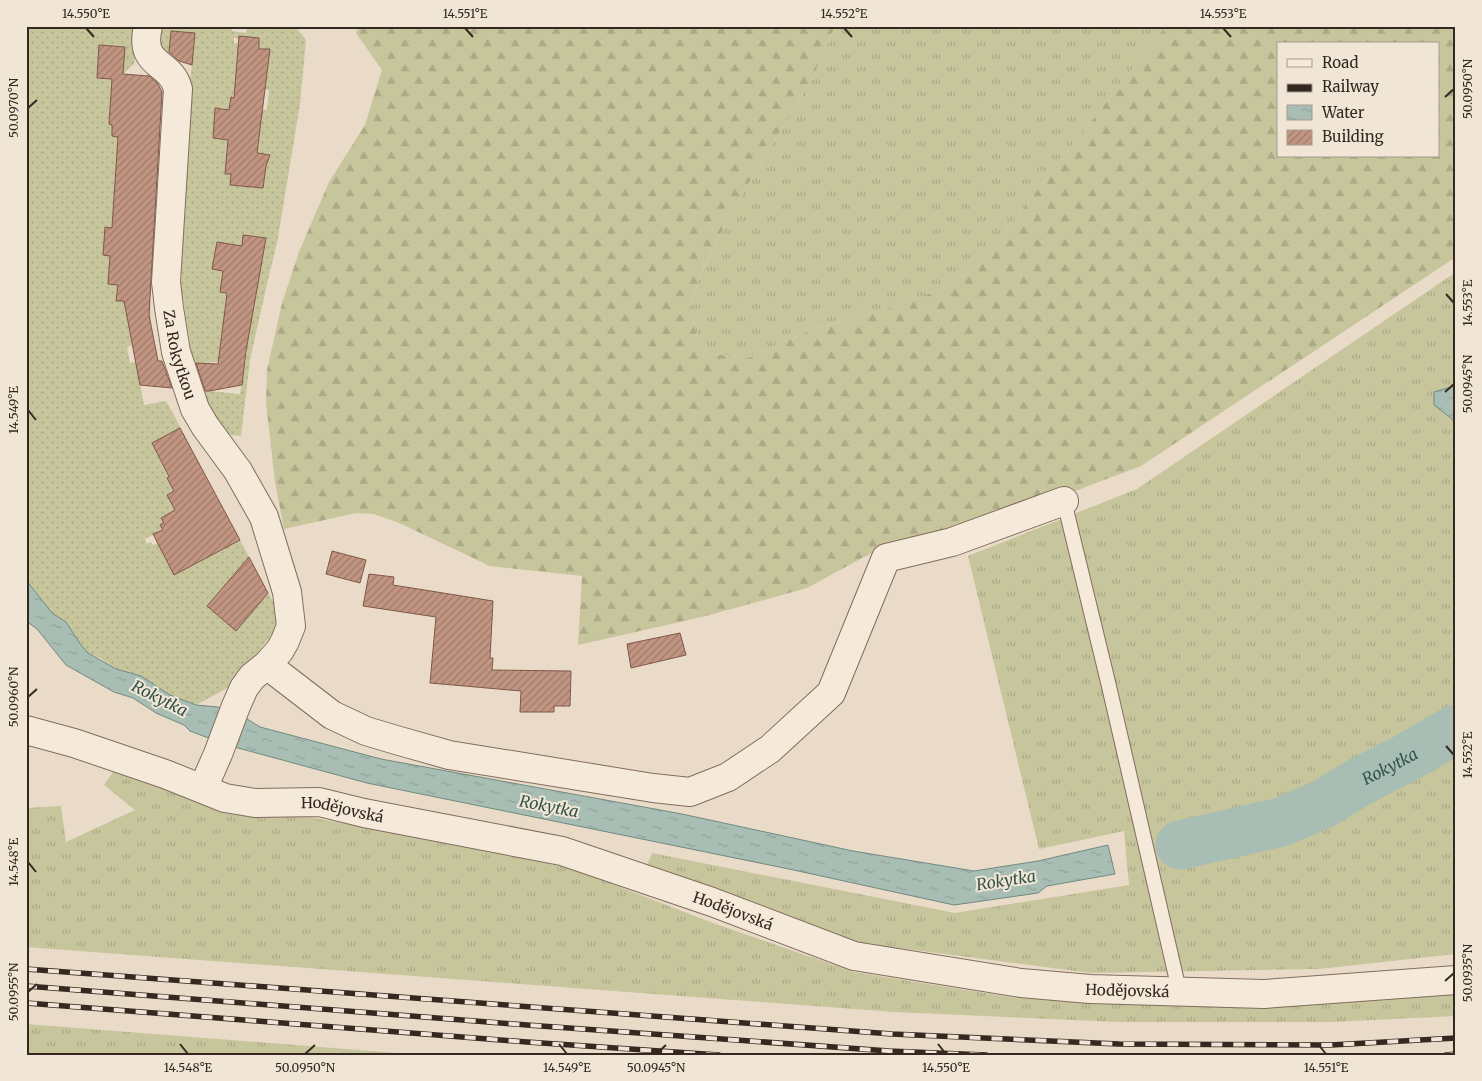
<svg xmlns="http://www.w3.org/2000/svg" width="1482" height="1081" viewBox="0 0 1482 1081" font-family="Merriweather,serif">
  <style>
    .grass { fill: url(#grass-tufts) }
    .forest { fill: url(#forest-firs); fill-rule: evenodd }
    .garden { fill: url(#garden-dots); fill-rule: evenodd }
    .water { fill: url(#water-ripples); stroke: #708a81 }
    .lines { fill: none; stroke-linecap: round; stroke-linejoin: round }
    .river { stroke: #a8bdb4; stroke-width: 49 }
    .building { fill: url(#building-hatch); stroke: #7f5747 }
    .service-casing { stroke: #826d5f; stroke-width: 16 }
    .minor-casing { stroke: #826d5f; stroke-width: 30 }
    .service { stroke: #f5e9d9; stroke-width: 14 }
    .minor { stroke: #f5e9d9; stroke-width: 28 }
    .rail-casing { stroke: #342821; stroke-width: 5.5 }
    .rail { stroke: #f1e6d6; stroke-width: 4; stroke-dasharray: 11; stroke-linecap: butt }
    .ticks { fill: none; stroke: #342821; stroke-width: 2 }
    .labels { text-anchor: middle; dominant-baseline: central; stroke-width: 4; stroke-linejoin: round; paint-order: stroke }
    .street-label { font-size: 15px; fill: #342821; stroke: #f1e6d6 }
    .water-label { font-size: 16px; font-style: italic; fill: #32524c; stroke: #f1e6d6 }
    .neatline { fill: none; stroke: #342821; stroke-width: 2 }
    .ticks-label { font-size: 12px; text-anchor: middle; fill: #342821 }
  </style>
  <defs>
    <pattern id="grass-tufts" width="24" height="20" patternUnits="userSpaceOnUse" patternTransform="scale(1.25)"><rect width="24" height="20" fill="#c6c59c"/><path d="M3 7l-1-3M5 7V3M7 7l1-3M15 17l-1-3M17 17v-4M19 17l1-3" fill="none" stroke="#aba986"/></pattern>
    <pattern id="forest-firs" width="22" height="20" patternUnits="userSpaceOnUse" patternTransform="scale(1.25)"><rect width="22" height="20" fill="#c6c59c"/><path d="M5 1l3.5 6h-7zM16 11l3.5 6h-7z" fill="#aba986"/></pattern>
    <pattern id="garden-dots" width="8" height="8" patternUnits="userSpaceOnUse" patternTransform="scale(1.25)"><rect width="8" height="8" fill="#c6c59c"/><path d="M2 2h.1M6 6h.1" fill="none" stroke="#aba986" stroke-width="1.8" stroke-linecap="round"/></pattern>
    <pattern id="water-ripples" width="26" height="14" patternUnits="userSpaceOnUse" patternTransform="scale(1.25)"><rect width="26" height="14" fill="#a8bdb4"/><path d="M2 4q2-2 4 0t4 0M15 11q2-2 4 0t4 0" fill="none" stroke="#91a29a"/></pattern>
    <pattern id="building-hatch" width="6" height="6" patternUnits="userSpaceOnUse" patternTransform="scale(1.25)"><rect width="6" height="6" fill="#c29582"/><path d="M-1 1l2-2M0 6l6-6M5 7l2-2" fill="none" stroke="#9e7a6a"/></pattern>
  </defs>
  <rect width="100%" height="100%" fill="#e9dbc7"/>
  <g class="grass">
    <polygon points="835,26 1166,26 977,267 941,289 921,297 859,318 816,328 748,358 713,354 699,347 691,305 702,271 732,211 813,77"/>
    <polygon points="1456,272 1456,384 1455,386 1434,393 1435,405 1451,418 1456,424 1456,954 1319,969 1091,973 860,943 644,872 652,853 955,913 1129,885 1124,831 1039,849 968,556 1137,489"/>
    <polygon points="118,765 217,801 489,849 576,870 713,923 854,972 1016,998 1263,1002 1456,990 1456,1016 1331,1022 1120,1022 894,1012 26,947 26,808 61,806 66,842 135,810 104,785"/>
    <polygon points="26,1024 423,1055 26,1055"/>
  </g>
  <path class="forest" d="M 359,26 L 835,26 L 813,77 L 732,211 L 702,270 L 691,305 L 699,347 L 713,354 L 748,358 L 816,328 L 859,318 L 921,297 L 941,289 L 977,267 L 1166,26 L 1456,26 L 1456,257 L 1141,466 L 1001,519 L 886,547 L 862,558 L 807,588 L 702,617 L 578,645 L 582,576 L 490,566 L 397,522 L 374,514 L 356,513 L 284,529 L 275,482 L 266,402 L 267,370 L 282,303 L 299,252 L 329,182 L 365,125 L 382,70 L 356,33 ZM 1278,44 L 1438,44 L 1438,156 L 1278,156 Z"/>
  <g class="garden">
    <polygon points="26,26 141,26 134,64 123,74 125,47 99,45 97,78 112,79 109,124 112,125 112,136 121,138 116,171 112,228 105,227 103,255 110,256 118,285 117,301 150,303 151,325 129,330 132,345 127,347 130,363 136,362 144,405 166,401 181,428 152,443 174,491 167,495 175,510 162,518 164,523 160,525 163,530 145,539 147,544 151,542 153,545 170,538 174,574 240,540 249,557 207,606 236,631 268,593 283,618 246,669 231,686 196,705 170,695 141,676 116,669 100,658 88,653 81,645 66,622 52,613 26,580"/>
    <path d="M 163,26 L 232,26 L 232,31 L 246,33 L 247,26 L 295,26 L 306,40 L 300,104 L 277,243 L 267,284 L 250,360 L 241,436 L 230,435 L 220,431 L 199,390 L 240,394 L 247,352 L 238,350 L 218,362 L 193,363 L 181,286 L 190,80 L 192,65 L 195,33 L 171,31 L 169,58 L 159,52 ZM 239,36 L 259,38 L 259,50 L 260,49 L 269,49 L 262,89 L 269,90 L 267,110 L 230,105 L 231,97 L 238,100 L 239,44 L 234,43 L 234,38 L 239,38 ZM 215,108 L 239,110 L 261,123 L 258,143 L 213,138 ZM 262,154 L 270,155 L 266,166 L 263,188 L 230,185 L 231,174 L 225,174 L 226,164 L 261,155 ZM 244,235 L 266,238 L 260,268 L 213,269 L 217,243 L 242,246 ZM 222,282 L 251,319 L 226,293 L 220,291 Z"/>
  </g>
  <g class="water">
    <polygon points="1456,384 1456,424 1451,418 1434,405 1434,392 1455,386"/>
    <polygon points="26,580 52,613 66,622 81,645 88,653 116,669 141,676 170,695 196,705 218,707 244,717 260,727 381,759 682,814 853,851 974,871 1038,861 1108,845 1115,874 1047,886 1038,893 954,905 789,869 367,783 227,745 190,731 184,725 156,713 133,698 114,692 66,665 37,629 26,621"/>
  </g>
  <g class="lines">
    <path class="river" id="s1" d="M 1180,845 L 1281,822 L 1323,804 L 1361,781 L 1406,758 L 1456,729"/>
  </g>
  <g class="building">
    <polygon points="171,31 195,33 192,65 179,61 169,52"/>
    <polygon points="239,36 259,38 259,49 270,49 257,153 270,155 266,166 263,188 230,185 231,174 225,174 228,140 213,138 215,108 229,110 231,97 234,98"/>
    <polygon points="99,45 125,47 123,74 149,76 158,84 162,92 149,315 158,361 162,361 172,388 140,385 124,301 116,301 118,285 108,284 110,256 103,255 105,227 112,228 118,137 112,136 112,125 109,124 112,79 97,78"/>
    <polygon points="243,235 266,238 246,351 242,385 209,391 205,391 196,363 218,364 227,294 226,293 220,292 223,271 212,269 217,242 242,246"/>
    <polygon points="180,428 240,540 174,575 153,534 163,530 160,525 164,523 161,518 175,510 167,495 174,491 167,478 169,477 152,443"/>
    <polygon points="332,551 366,560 360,583 326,574"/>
    <polygon points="249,557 268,593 236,631 207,606"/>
    <polygon points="369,574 394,577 393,585 493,601 490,658 493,658 492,670 571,671 570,706 554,706 554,712 520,712 521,691 430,683 436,617 363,606"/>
    <polygon points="680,633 686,655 631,668 627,644"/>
  </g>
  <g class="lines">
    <defs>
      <polyline id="service" points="1064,501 1108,682 1179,990"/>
      <g id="minor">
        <path id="s2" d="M 148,26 C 138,68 171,60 178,89 L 166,282 L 169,308 L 176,352 L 195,409 L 205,426 L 238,471 L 264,517 L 287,592 L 291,626 L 285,641 L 280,650 L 267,665 L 252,677 L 244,688 L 236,706 L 218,754 L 203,788"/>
        <polyline points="267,665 332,715 366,731 396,740 449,755 653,788 690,792 728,777 770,749 831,693 886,558 952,542 1064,501"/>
        <path id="s3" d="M 26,730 L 74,743 L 165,774 L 225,798 L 255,803 L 319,802 L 364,813 L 562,851 L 712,902 L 854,956 L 1021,983 L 1090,989 L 1264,994 L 1456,980"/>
      </g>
    </defs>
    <use href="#service" class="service-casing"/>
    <use href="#minor" class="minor-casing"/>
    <use href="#service" class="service"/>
    <use href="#minor" class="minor"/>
    <defs>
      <g id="rail">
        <polyline points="26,969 892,1034 1119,1044 1331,1045 1456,1038"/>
        <polyline points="26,986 527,1025 889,1051 986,1055"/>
        <polyline points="26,1003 527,1042 719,1055"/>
        <polyline points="1446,1055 1456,1054"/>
      </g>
    </defs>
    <use href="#rail" class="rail-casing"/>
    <use href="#rail" class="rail"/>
  </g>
  <path class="ticks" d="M 86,28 L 94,37M 465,28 L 473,37M 844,28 L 852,37M 1223,28 L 1231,37M 1445,97 L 1454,89M 28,108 L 37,100M 1446,294 L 1454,303M 1445,392 L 1454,384M 28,410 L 36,420M 28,697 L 37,689M 1446,746 L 1454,755M 28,862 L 36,872M 1445,981 L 1454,973M 28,992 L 37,984M 180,1044 L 188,1054M 559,1044 L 567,1054M 938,1044 L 946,1054M 1318,1044 L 1326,1054M 305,1054 L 315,1045M 656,1054 L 666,1045"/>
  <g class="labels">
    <g class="street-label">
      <text stroke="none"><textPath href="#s2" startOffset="342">Za Rokytkou</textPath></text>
      <text stroke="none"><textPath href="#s3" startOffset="329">Hodějovská</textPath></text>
      <text stroke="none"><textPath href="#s3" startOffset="734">Hodějovská</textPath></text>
      <text stroke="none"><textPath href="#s3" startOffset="1139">Hodějovská</textPath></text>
    </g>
    <g class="water-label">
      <text transform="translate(160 698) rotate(27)">Rokytka</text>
      <text stroke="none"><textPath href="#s1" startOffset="226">Rokytka</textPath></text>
      <text transform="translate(549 806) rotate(11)">Rokytka</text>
      <text transform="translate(1006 880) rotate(-9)">Rokytka</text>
    </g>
  </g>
  <rect width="1482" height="1081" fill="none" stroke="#f1e6d6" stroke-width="55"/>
  <rect x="1277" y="42" width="162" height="115" fill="#f1e6d6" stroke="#a59a8e"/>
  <rect x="1287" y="59" width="25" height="8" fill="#f5e9d9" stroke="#a59a8e"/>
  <text x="1322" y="68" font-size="15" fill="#342821">Road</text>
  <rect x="1287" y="84" width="25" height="8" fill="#342821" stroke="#a59a8e"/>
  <text x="1322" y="92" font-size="15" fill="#342821">Railway</text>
  <rect x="1287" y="105" width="25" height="15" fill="url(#water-ripples)" stroke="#a59a8e"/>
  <text x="1322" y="118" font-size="15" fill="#342821">Water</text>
  <rect x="1287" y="130" width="25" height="15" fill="url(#building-hatch)" stroke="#a59a8e"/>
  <text x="1322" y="142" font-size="15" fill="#342821">Building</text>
  <rect x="28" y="28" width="1426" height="1026" class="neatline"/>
  <g class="ticks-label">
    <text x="86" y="18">14.550°E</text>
    <text x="465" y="18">14.551°E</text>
    <text x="844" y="18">14.552°E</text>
    <text x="1223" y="18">14.553°E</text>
    <text transform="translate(1468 89) rotate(-90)" y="4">50.0950°N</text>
    <text transform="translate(14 108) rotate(-90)" y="4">50.0970°N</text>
    <text transform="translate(1468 303) rotate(-90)" y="4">14.553°E</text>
    <text transform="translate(1468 384) rotate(-90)" y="4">50.0945°N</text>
    <text transform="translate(14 410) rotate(-90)" y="4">14.549°E</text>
    <text transform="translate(14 697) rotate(-90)" y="4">50.0960°N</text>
    <text transform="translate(1468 755) rotate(-90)" y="4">14.552°E</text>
    <text transform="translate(14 862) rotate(-90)" y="4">14.548°E</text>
    <text transform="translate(1468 973) rotate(-90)" y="4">50.0935°N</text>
    <text transform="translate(14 992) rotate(-90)" y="4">50.0955°N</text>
    <text x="188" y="1072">14.548°E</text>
    <text x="305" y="1072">50.0950°N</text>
    <text x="567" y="1072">14.549°E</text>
    <text x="656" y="1072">50.0945°N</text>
    <text x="946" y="1072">14.550°E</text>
    <text x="1326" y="1072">14.551°E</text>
  </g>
</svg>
